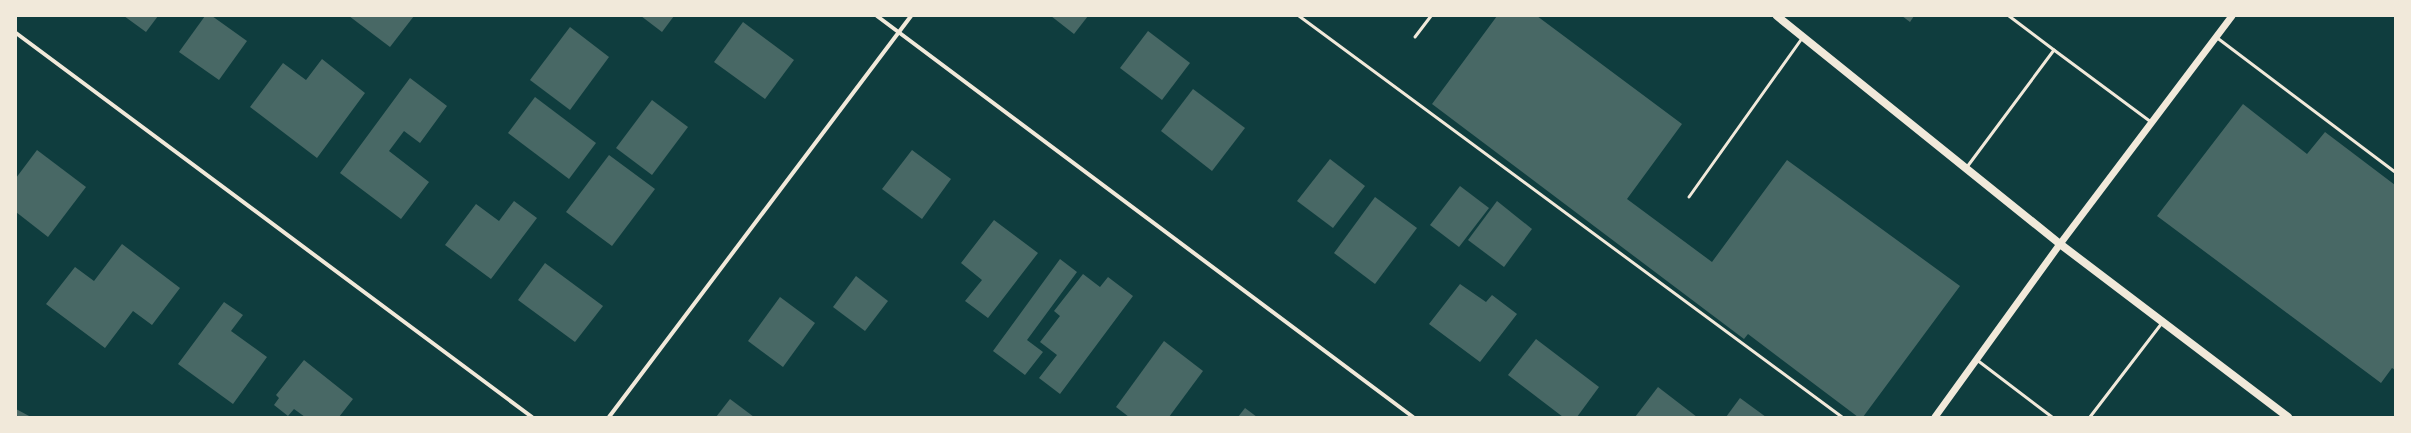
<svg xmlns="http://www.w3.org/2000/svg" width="2411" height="433" viewBox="0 0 2411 433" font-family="Lora,serif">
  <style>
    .building { fill: #486865 }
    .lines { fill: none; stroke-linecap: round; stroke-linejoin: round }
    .service { stroke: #f1e9da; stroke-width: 3 }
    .minor { stroke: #f1e9da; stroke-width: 4 }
    .tertiary { stroke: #f1e9da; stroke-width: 7 }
    .secondary { stroke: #f1e9da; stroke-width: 8 }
  </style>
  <rect width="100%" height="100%" fill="#0f3d3e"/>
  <g class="building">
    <polygon points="124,16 158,16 146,32"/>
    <polygon points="205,16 212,16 247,41 219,80 179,52"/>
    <polygon points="349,16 414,16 390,47"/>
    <polygon points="641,16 674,16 662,32"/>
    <polygon points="1051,16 1088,16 1074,34"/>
    <polygon points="1497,16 1537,16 1682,124 1627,199 1712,262 1787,160 1960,286 1863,417 1858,417 1748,334 1744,339 1432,104"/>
    <polygon points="1902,16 1914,16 1910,22"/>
    <polygon points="743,22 794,60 765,99 714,62"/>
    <polygon points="570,27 609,57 570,110 530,80"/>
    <polygon points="1148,31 1190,63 1162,100 1120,68"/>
    <polygon points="322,59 365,93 317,158 250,107 283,63 306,80"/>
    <polygon points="410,78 447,106 420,143 404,131 389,151 429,182 401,219 340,173"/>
    <polygon points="1193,89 1245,128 1212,171 1161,131"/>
    <polygon points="535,97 596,143 569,179 508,133"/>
    <polygon points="652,100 688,127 652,175 616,148"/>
    <polygon points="2243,104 2307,154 2325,132 2395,185 2395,370 2392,368 2381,383 2157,216"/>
    <polygon points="37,150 86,187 48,237 16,212 16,178"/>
    <polygon points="912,150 951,179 922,219 882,189"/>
    <polygon points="609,155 655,189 612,246 566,212"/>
    <polygon points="1330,159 1365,186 1333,228 1297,201"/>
    <polygon points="1460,186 1489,208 1459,247 1430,225"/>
    <polygon points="1375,197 1417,228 1375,284 1334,253"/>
    <polygon points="514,201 537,218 491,279 445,245 476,204 499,221"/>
    <polygon points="1497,201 1532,229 1504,267 1468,240"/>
    <polygon points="994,220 1038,253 988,318 965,301 982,280 961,263"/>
    <polygon points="122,244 180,288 152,325 133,311 105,348 46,304 75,267 94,281"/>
    <polygon points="1060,259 1077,272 1027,340 1043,352 1025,375 993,351"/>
    <polygon points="545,263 603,306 575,342 518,300"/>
    <polygon points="1083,274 1100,287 1108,277 1133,296 1060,394 1039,378 1057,355 1040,342 1060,316 1054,311"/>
    <polygon points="856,276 888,301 865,331 833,307"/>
    <polygon points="1460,284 1486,302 1492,295 1517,314 1480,362 1429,324"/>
    <polygon points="780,297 815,323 783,367 748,341"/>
    <polygon points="224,302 243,315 231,331 267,357 233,404 178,364"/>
    <polygon points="1536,339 1599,387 1577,417 1563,417 1508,375"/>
    <polygon points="1164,341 1203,371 1169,417 1129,417 1116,407"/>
    <polygon points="304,360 353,399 339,417 305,417 294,409 288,416 274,405 279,398 276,395"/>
    <polygon points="1658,387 1697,417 1635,417"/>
    <polygon points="1740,398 1766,417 1726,417"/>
    <polygon points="730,399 754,417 716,417"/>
    <polygon points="1245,408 1257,417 1238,417"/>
    <polygon points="16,409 31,417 16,417"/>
  </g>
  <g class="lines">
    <g class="service">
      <polyline points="1299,16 1842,417"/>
      <polyline points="2009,16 2054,50"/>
      <polyline points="1415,37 1431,16"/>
      <polyline points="2216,37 2395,172"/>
      <polyline points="1967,167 2054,50 2151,122"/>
      <polyline points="1689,197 1803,37"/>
      <polyline points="1977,360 2052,417"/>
      <polyline points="2090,417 2162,323"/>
    </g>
    <g class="minor">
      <polyline points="877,16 1413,417"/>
      <polyline points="16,33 532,417"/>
      <polyline points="609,417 911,16"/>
    </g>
    <polyline class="tertiary" points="1935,417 2060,244 2232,16"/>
    <polyline class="secondary" points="1777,16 2060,244 2288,417"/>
  </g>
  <rect width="2411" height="433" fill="none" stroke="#f1e9da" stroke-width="34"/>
</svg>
